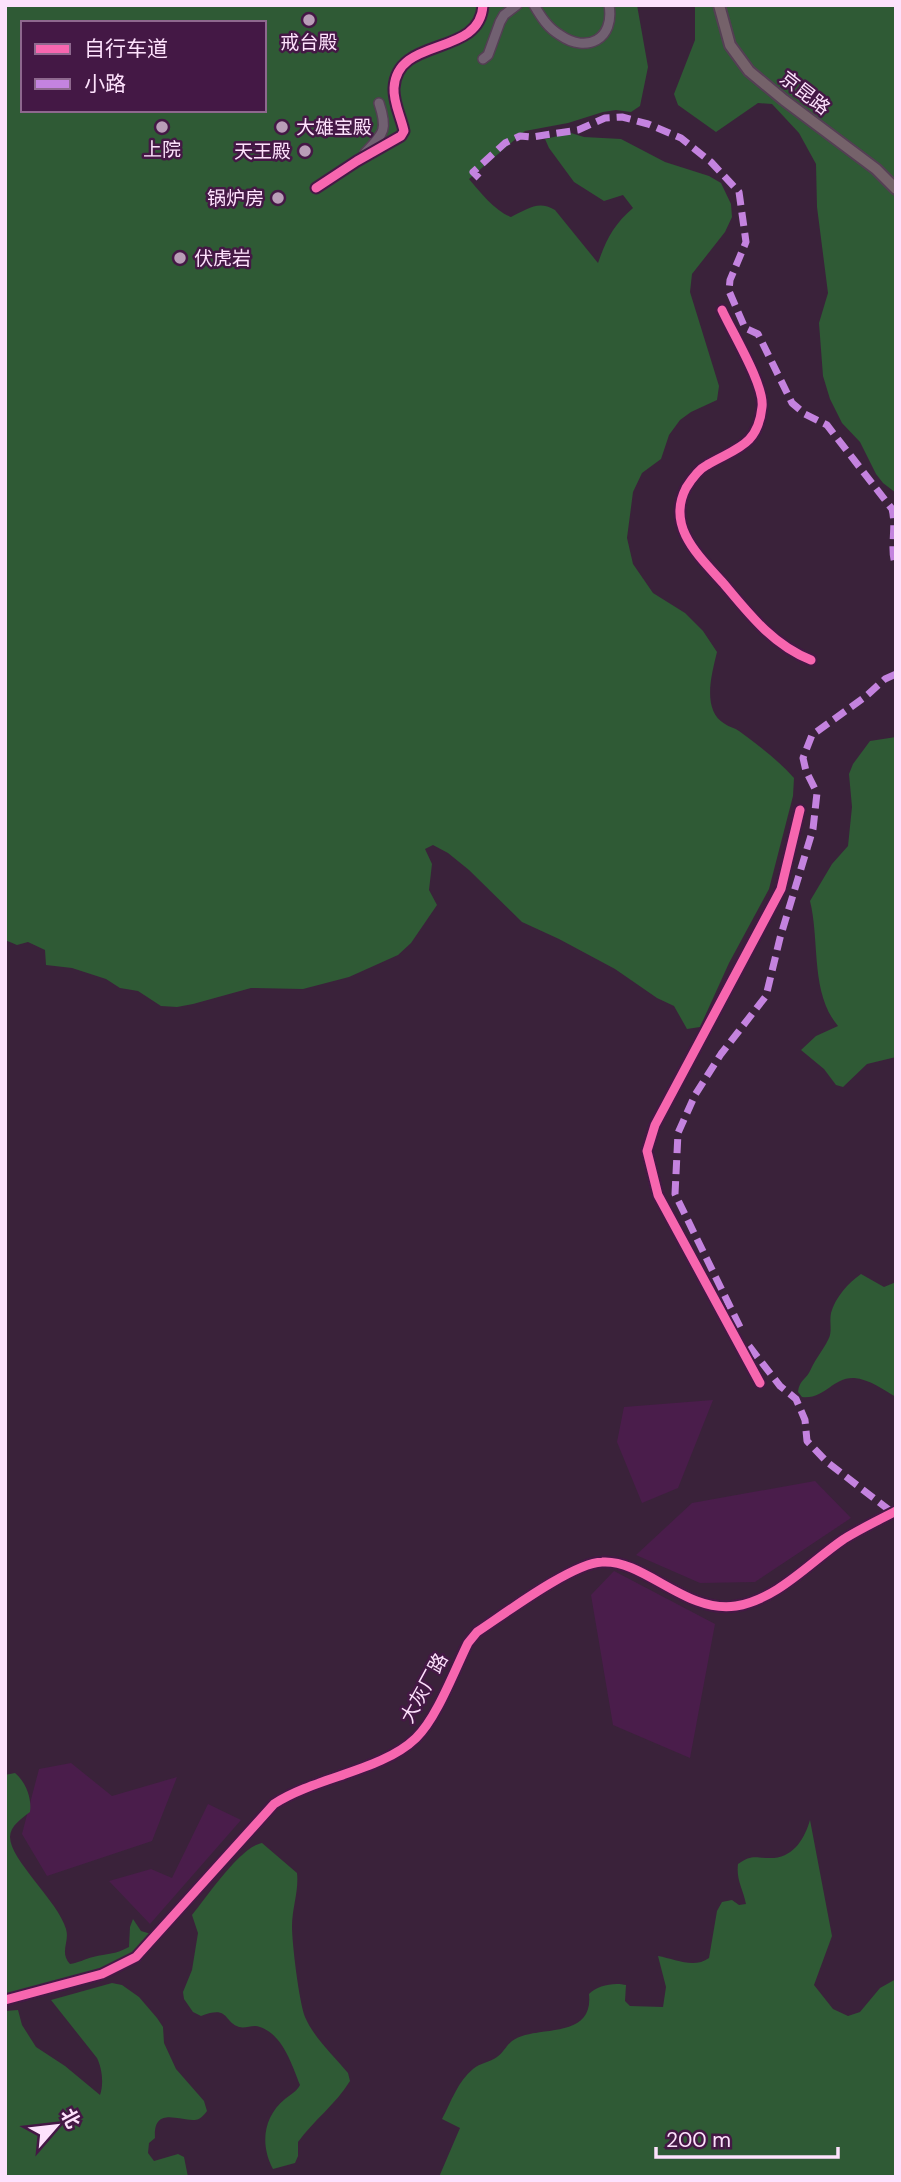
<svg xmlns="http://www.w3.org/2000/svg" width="901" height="2182" viewBox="0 0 901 2182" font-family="'DM Sans','Noto Sans SC',sans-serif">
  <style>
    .built { fill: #4a1d4b }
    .green { fill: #2f5a35; fill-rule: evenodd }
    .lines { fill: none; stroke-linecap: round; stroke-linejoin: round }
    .minor-casing { stroke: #543f54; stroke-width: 12 }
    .major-casing { stroke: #543f54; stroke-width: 14 }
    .minor { stroke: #716071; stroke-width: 9 }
    .major { stroke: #75626a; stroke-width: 10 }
    .quiet { stroke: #c483df; stroke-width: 7; stroke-dasharray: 14 7; stroke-linecap: butt }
    .cycleway-casing { stroke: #441845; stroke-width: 13 }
    .cycleway { stroke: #f766af; stroke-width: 9 }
    .poi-dot { fill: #b99eb8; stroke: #441845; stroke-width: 2.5 }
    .labels { text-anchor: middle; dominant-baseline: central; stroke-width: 5; stroke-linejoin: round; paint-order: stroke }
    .poi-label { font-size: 19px; fill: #fde1fc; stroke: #441845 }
    .street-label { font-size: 19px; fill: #fde1fc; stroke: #441845 }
  </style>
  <rect width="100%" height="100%" fill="#3a223a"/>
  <g class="built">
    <polygon points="713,1400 678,1488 642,1503 617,1442 624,1407"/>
    <polygon points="815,1481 851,1518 755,1582 700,1583 636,1555 692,1503"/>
    <polygon points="614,1571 715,1624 690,1758 613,1725 591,1595"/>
    <polygon points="71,1763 112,1796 177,1777 152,1841 47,1876 22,1834 39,1769"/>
    <polygon points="208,1804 241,1820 150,1924 109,1881 151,1869 172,1878"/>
  </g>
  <g class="green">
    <path d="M 5,5 L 637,5 L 648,67 L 640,106 L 631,112 L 616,110 L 603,112 L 568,123 L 525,131 L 469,179 C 480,192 495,211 511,217 C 528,209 538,200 555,210 L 598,263 C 606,240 614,224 633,208 L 623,195 L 604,201 L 574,182 L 549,148 L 545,139 L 571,133 L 584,137 L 621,139 L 665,162 L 709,176 L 721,183 L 731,204 L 732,217 L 725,232 L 692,274 L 690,292 L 719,386 L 717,400 L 691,412 L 680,420 L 669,435 L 661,459 L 642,473 L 633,492 L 627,538 L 633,564 L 653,593 L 685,613 L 703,631 L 717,652 C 712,673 701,710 725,724 C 729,727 735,728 739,731 C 758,745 778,760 794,778 L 793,796 L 769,889 L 729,963 L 700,1027 L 687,1029 L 674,1006 L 657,998 L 615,969 L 559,939 L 522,922 L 469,870 L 448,853 L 433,845 L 425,849 L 432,864 L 429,890 L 437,905 L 411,943 L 398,955 L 349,977 L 303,989 L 251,988 L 193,1004 L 177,1007 L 161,1006 L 138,991 L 120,988 L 106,979 L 72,968 L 46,965 L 45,950 L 28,942 L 17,945 L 5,940 ZM 23,23 L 264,23 L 264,110 L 23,110 Z"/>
    <polygon points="695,5 896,5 896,493 883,483 876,474 860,442 842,423 830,399 823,376 819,323 828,293 817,207 816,164 799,133 772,104 758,103 716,132 678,105 674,94 695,40"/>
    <path d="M 896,737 L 896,1057 L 867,1064 L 843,1087 L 836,1085 L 824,1069 L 801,1050 L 816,1036 L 838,1026 C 810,993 820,941 810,901 L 832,864 L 848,846 L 852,807 L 849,774 L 853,764 L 870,741 Z"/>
    <path d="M 861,1274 L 884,1287 L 896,1282 L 896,1397 C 884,1390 869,1379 854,1378 C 833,1377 824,1400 802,1397 L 798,1392 C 799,1380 807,1379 811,1369 C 816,1358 823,1350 828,1340 C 833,1332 829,1322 831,1313 C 835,1298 848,1283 861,1274 Z"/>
    <path d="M 15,1773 C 26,1782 32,1799 30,1812 C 22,1818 10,1826 10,1837 C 10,1860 58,1901 66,1929 C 70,1942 59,1952 70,1964 C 78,1963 85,1959 93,1957 C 108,1953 114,1955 129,1947 L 130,1927 L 133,1919 L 141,1931 L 151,1934 L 134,1956 L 105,1971 L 5,1996 L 5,1775 Z"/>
    <path d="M 810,1820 L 832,1936 L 814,1985 L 833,2009 L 848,2016 L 860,2012 L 880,1988 L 896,1979 L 896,2177 L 439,2177 L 460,2128 L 442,2119 C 451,2102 458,2081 473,2069 C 480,2063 490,2062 497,2057 C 503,2053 506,2046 512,2041 C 535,2024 594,2041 589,1994 C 597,1985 615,1982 626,1985 L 625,2001 L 630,2006 L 663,2007 L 666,1987 L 658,1956 C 675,1959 694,1969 709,1958 L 717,1911 L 722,1902 L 732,1900 L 739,1905 L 746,1904 C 743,1889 736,1880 738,1864 C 753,1853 757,1859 774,1858 C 795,1856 805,1837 810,1820 Z"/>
    <path d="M 262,1843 L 297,1873 C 299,1891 292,1908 292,1926 C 292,1944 299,2001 305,2017 C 314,2038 334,2056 348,2073 L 350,2081 C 336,2104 314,2120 298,2142 L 298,2156 L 295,2163 L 273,2169 C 260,2145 263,2117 285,2099 C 291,2094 296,2092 300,2085 C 292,2065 283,2035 260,2027 C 253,2024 246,2029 239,2027 C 223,2022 230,2005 201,2016 L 193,2012 L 184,1999 L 183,1992 L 192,1970 L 198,1933 L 192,1915 C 207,1897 240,1847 262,1843 Z"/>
    <path d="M 112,1983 L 122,1985 L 139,1997 L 157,2018 L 163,2027 L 164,2043 L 176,2069 L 204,2101 L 207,2111 C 204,2115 199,2121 193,2120 C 177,2120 153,2107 155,2138 L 149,2143 L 148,2153 L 154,2161 L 178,2154 L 184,2157 L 188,2177 L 5,2177 L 5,2011 L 18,2010 L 22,2025 L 36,2047 L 65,2066 L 100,2095 C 104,2084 102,2068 97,2058 L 51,2000 Z"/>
  </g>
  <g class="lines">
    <defs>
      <g id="minor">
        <path d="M 534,5 C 541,17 548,28 560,35 C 587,54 615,39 609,5"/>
        <polyline points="483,59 488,55 500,22 504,15 517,5"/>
        <path d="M 365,153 C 384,133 388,130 379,103"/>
        <path d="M 316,188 L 357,161 L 401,136 L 404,131 C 401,117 393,102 394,88 C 397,35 480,58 483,5"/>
        <path d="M 722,310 C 732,332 765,386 762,407 C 758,446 736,448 707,465 C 699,469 691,480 686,488 C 666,527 699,556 724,584 C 749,614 773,645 811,660"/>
        <polyline points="760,1383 658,1195 647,1151 655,1125 781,889 800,810"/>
        <path d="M 5,2000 L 102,1974 L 136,1957 L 274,1804 C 315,1777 382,1771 416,1738 C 437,1718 455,1669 468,1643 L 477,1632 C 503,1615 572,1563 602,1562 C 644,1559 686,1614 736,1606 C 778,1599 810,1562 844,1539 C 860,1529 879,1520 896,1511"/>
      </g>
      <polyline id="major" points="719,5 730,45 749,71 784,100 876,169 896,189"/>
    </defs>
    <use href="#minor" class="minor-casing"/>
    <use href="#major" class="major-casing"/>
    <use href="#minor" class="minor"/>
    <use href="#major" class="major"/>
    <g class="quiet">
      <path d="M 479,178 L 473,172 L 505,143 L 520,136 L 532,137 L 578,130 L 605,118 L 622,117 L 648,124 L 681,138 L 711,162 L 739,192 L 746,242 L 730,280 L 729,291 L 745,328 L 758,334 L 792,403 L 805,414 L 827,425 L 892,509 C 897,529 889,549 896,566"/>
      <polyline points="740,1327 675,1194 678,1133 695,1095 721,1054 766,996 780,938 813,829 817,793 806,771 803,758 812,735 865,697 885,679 896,674"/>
      <polyline points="749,1346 780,1386 796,1399 805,1420 807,1441 827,1462 893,1513"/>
    </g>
    <defs>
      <g id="cycleway">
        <path d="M 316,188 L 357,161 L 401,136 L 404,131 C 401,117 393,102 394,88 C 397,35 480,58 483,5"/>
        <path d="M 722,310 C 732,332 765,386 762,407 C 758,446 736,448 707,465 C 699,469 691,480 686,488 C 666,527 699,556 724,584 C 749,614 773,645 811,660"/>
        <polyline points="760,1383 658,1195 647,1151 655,1125 781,889 800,810"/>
        <path d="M 5,2000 L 102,1974 L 136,1957 L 274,1804 C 315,1777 382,1771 416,1738 C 437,1718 455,1669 468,1643 L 477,1632 C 503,1615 572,1563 602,1562 C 644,1559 686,1614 736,1606 C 778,1599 810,1562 844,1539 C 860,1529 879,1520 896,1511"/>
      </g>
    </defs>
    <use href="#cycleway" class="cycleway-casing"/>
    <use href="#cycleway" class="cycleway"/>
  </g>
  <g class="poi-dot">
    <circle cx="309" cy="20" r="7"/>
    <circle cx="162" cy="127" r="7"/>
    <circle cx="282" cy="127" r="7"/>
    <circle cx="305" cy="151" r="7"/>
    <circle cx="278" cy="198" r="7"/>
    <circle cx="180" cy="258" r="7"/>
  </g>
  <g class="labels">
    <g class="poi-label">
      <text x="309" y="42">戒台殿</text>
      <text x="296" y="127" text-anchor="start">大雄宝殿</text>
      <text x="162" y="149">上院</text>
      <text x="291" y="151" text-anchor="end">天王殿</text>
      <text x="264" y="198" text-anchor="end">锅炉房</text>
      <text x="194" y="258" text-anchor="start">伏虎岩</text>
    </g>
    <g class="street-label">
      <text transform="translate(805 93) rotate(38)">京昆路</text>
      <text transform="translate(424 1688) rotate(-61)">大灰厂路</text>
    </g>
  </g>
  <rect width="901" height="2182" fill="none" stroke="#fde1fc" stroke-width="14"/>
  <rect x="21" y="21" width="245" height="91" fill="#441845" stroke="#8e688e" stroke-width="2"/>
  <rect x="35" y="44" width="35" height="10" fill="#f766af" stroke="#8e688e" stroke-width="2"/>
  <text x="84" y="56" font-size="21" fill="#fde1fc">自行车道</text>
  <rect x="35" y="79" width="35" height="10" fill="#c483df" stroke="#8e688e" stroke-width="2"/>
  <text x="84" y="91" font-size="21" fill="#fde1fc">小路</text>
  <g transform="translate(56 2126) rotate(62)" stroke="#441845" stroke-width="5" paint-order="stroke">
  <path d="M0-5L12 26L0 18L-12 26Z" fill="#fde1fc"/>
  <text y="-10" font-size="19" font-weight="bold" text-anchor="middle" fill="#fde1fc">北</text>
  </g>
  <path d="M656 2147v10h182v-10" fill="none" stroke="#fde1fc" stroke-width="3.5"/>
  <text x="666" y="2147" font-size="21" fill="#fde1fc" stroke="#441845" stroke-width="5" paint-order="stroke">200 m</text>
</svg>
